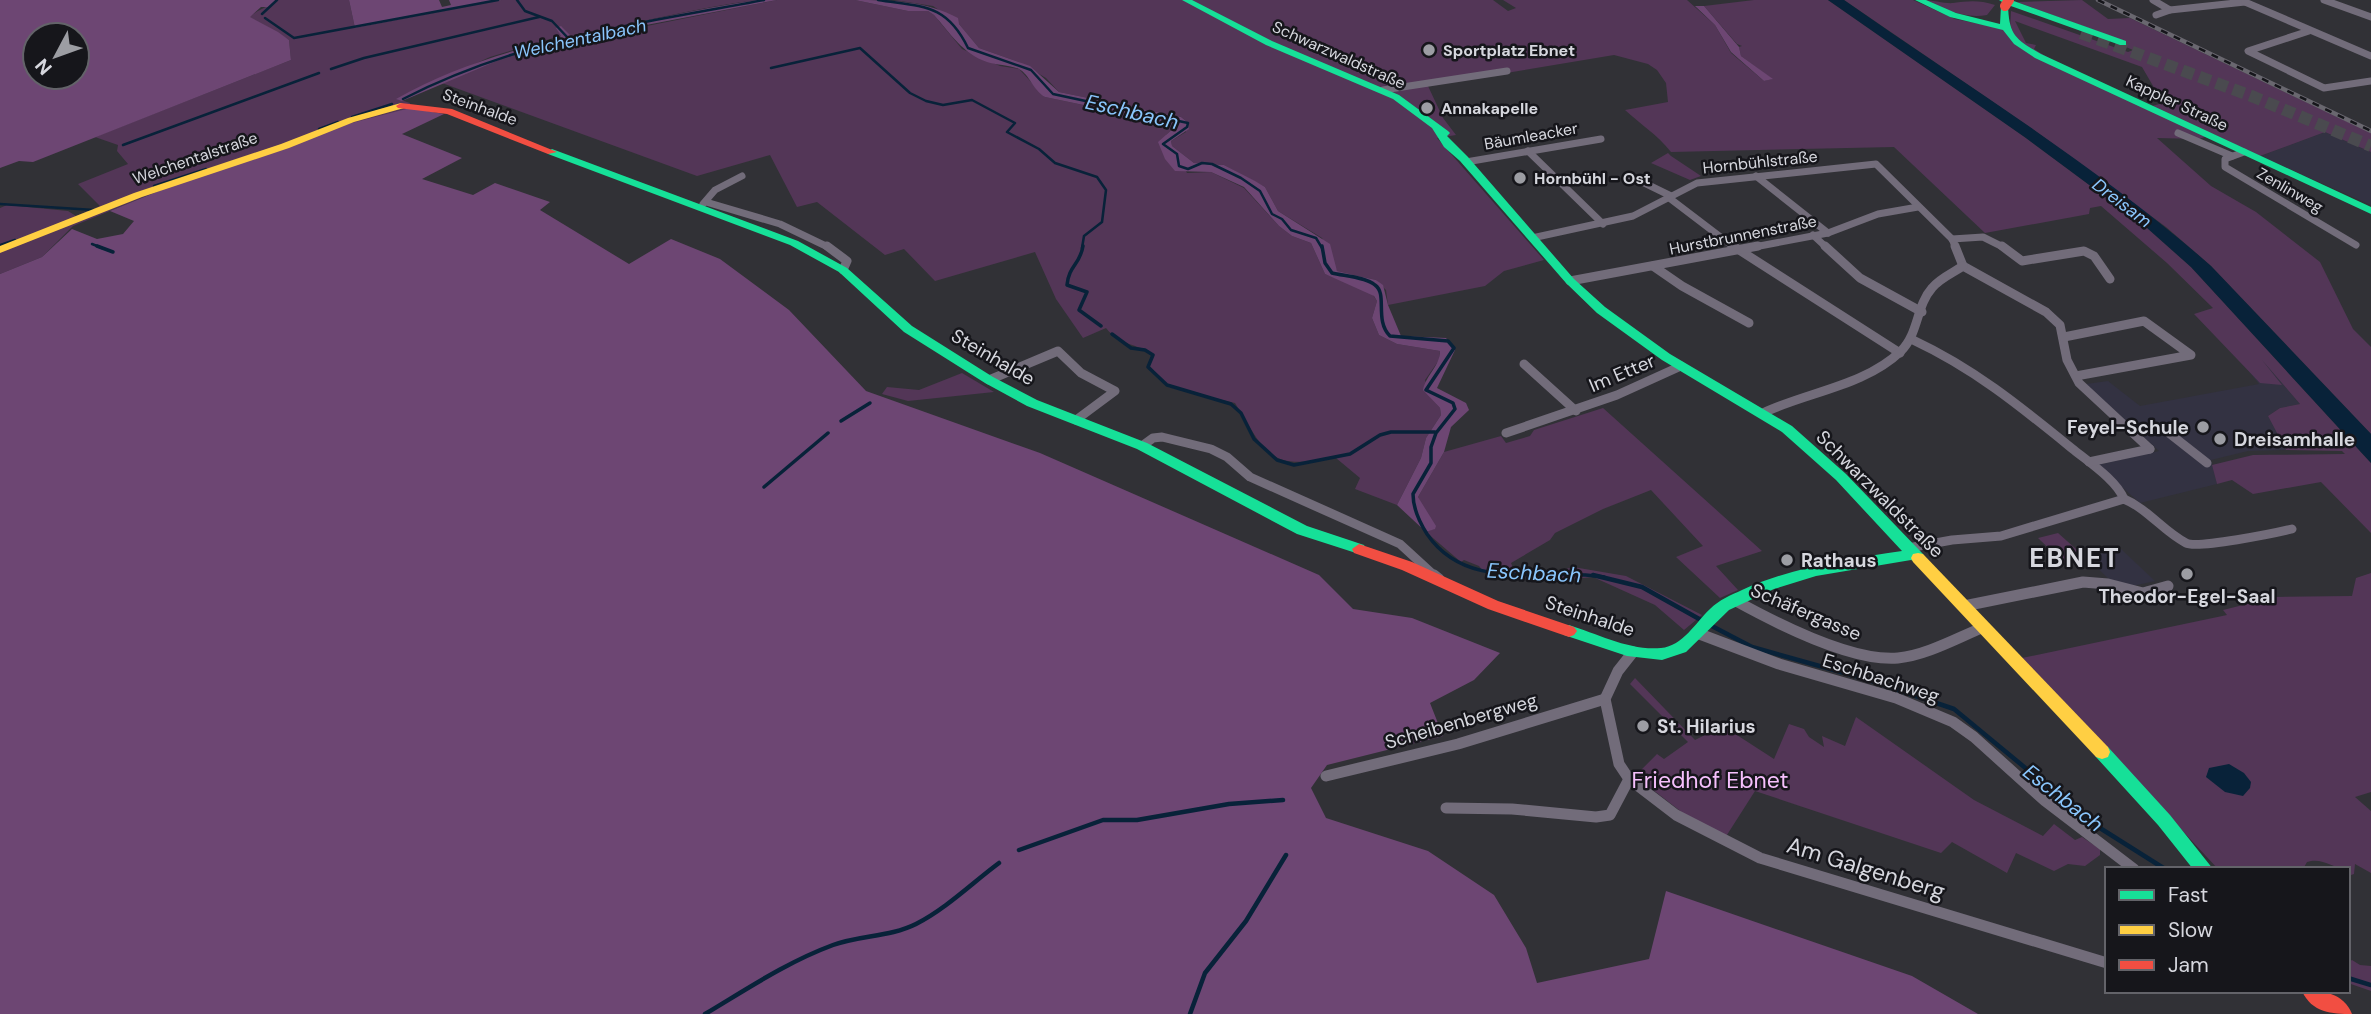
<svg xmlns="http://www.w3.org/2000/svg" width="2371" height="1014" viewBox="0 0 2371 1014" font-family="'DM Sans',sans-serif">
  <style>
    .built { fill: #333242 }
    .green { fill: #533657; fill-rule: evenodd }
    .forest { fill: #6d4673; fill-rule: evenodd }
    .water { fill: #082239 }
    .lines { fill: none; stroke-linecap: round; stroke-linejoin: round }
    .stream-far2 { stroke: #082239; stroke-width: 2.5 }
    .stream-far1 { stroke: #082239; stroke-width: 3.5 }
    .stream { stroke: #082239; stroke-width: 4.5 }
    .highway-tunnel { stroke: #4a4a4f; stroke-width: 12; stroke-dasharray: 12 6; stroke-linecap: butt }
    .street-far2 { stroke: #726c7a; stroke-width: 7 }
    .street-far1 { stroke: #726c7a; stroke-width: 9 }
    .street { stroke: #726c7a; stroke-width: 11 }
    .fast { fill: #16e098; fill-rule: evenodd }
    .slow { fill: #ffcf43; fill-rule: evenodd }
    .jam { fill: #f24e42; fill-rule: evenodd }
    .rail-casing { stroke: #69676f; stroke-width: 4.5 }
    .rail { stroke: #16161b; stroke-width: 2.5; stroke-dasharray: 7; stroke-linecap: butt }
    .jam-bridge { stroke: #f24e42; stroke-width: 10 }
    .poi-dot { fill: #9c9da3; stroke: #16161b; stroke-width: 2.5 }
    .labels { text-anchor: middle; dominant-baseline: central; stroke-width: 5; stroke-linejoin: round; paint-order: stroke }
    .far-poi-label { font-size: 16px; font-weight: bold; fill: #d6d7de; stroke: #16161b; text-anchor: start }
    .far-street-label { font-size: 16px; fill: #d6d7de; stroke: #16161b }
    .far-water-label { font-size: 18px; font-style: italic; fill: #8ac6fd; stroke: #16161b }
    .street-label { font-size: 19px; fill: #d6d7de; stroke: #16161b }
    .poi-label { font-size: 19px; font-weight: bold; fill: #d6d7de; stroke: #16161b; text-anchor: start }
    .water-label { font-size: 21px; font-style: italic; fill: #8ac6fd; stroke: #16161b }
    .near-park-label { font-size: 23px; fill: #f5bffc; stroke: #16161b }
    .near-street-label { font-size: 23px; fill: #d6d7de; stroke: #16161b }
    .district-label { font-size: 26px; font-weight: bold; letter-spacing: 2px; fill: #d6d7de; stroke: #16161b }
  </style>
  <rect width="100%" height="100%" fill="#313136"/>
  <g class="built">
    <polygon points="2095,0 2101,0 2371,130 2371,133"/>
    <polygon points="2325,132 2371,152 2371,205 2260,156"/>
    <polygon points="2239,359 2262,360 2300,404 2280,408 2268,416 2286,450 2248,451 2211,460 2217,484 2140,503 2097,465 2159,451 2086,384 2108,381 2140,406 2259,384"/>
    <polygon points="2121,549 2155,581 2128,587 2112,582 2091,562 2091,556"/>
  </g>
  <g class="green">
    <path d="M 277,0 L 349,0 L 355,28 L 502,0 L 757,0 C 695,8 633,24 571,36 L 567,34 L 490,57 L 398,99 L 410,103 L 410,108 L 176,184 L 73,226 L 42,257 L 0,274 L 0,208 L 7,205 L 68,211 L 76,216 L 100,206 L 78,184 L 128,164 L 117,151 L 118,145 L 95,137 L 291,60 L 289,40 L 249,17 C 259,9 268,7 277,0 Z"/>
    <path d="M 777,0 L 855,0 L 908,11 L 928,11 L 934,15 L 962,49 L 1000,66 L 1019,69 L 1045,97 L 1170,123 L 1176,126 L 1166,135 L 1187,173 L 1211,172 L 1244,188 L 1279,226 L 1292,236 L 1311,243 L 1325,274 L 1371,292 L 1377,301 L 1372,318 L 1379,335 L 1397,344 L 1440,351 L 1439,360 L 1425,380 L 1430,397 L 1440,408 L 1441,415 L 1426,438 L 1421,458 L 1397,505 L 1355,489 L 1360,478 L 1336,458 C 1268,469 1269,458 1235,403 L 1168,387 L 1148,364 L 1153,354 C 1137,344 1119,345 1106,328 L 1083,338 L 1056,299 L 1035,252 L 935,281 L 904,249 L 885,255 L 817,202 L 797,207 L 770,155 L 697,176 L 442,83 L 492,61 L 552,45 Z"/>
    <path d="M 894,0 L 1493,0 L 1508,11 L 1516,8 L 1503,0 L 1687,0 L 1715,25 L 1731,53 L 1764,81 L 1772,79 L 1741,56 L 1739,47 L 1742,46 L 1737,44 L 1704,6 L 1754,0 L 1828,0 L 2026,138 L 2146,227 L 2191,267 L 2371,463 L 2371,533 L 2321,482 L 2253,494 L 2232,480 L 2217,484 L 2212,465 L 2253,455 L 2345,454 L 2342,451 L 2286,450 L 2268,416 L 2280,408 L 2300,404 L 2262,360 L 2282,385 L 2260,383 L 2194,314 L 2213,308 L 2167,263 L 2101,206 L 2090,208 L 2089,214 L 1985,233 L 1894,147 L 1671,152 C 1657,134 1641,125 1625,110 L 1668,102 L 1666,83 L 1657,70 L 1648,64 L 1614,55 L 1428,86 L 1443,118 L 1456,135 L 1437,138 L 1544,260 L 1504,271 L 1485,286 L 1388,305 L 1386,290 L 1376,280 L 1337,271 L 1322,238 L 1278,211 L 1265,187 L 1224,165 L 1194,163 L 1172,146 L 1171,141 L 1186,132 L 1186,121 L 1181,117 L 1059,92 L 1046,78 L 1019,62 L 979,48 L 959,24 L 933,6 Z"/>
    <path d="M 1844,0 L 1913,0 L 1955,19 L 2010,30 L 2011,11 L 2128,52 L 2133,50 L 2119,44 L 2124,41 L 2017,2 L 2082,0 L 2108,19 L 2130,18 L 2371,133 L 2371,152 L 2325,132 L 2260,156 L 2213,134 L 2199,139 L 2157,138 L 2211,186 L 2256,212 L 2320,262 L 2353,329 L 2371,347 L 2371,434 L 2211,266 L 2166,227 L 2034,130 ZM 2015,21 L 2142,67 L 2163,103 L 2152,106 L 2060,65 L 2034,49 L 2036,45 L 2026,43 Z"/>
    <path d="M 1923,0 C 1932,0 1947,4 1953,3 C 1969,1 1979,0 1995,5 L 1987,15 C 1964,19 1945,9 1923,0 Z"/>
    <polygon points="1668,153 1671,156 1701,176 1690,180 1651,163"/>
    <polygon points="962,373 994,392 908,401 882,394 887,387 919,390"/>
    <polygon points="1603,408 1762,551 1716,566 1738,590 1720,598 1676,557 1703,546 1651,490 1603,509 1555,533 1550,540 1511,563 1514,570 1548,574 1573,567 1626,576 1702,615 1684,630 1655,605 1593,577 1552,581 1483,571 1479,566 1464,560 1461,562 1426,532 1434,529 1418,497 1444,452 1501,436 1506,443 1530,436 1534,430"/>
    <polygon points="2058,533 2085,557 2064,563 2038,538"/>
    <path d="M 2371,573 L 2371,792 L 2355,797 L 2371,811 L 2371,873 L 2355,864 L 2354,874 L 2351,875 L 2348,869 C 2332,869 2323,857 2307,862 L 2303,869 L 2218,869 L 2022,658 L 2227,615 L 2223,610 L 2275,597 L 2352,596 L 2356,578 Z"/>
    <polygon points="1635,678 1695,740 1723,726 1774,759 1789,724 1804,729 1809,737 1824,747 1822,736 1845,746 1856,717 1974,800 2043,836 2054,824 2075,840 2082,837 2100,849 2100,855 2085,866 2068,864 2054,871 2016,853 2007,873 1952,842 1941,853 1755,791 1725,838 1688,817 1635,776 1657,754 1664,759 1688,742 1630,684"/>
    <polygon points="2352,960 2360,965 2371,966 2371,991 2348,983 2348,962"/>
  </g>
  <g class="forest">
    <path d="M 0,0 L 277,0 L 268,7 L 261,7 L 250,17 L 278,32 L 289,40 L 291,60 L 33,162 L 19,161 L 0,168 ZM 35,35 L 77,35 L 77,77 L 35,77 Z"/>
    <polygon points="349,0 439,0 442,7 451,5 449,0 502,0 355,28"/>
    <path d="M 757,0 L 777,0 L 599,34 L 506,57 L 402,101 L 396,99 C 447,70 500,54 556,39 L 561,36 L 556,28 L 561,26 L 571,36 C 633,24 695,9 757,0 Z"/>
    <path d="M 855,0 C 891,0 926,1 958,18 L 959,24 L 979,48 L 1030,66 L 1059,92 L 1181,117 L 1186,121 L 1189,129 L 1171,141 L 1172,146 L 1194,163 L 1224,165 L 1255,181 L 1265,187 L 1278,211 L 1330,244 L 1337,271 L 1376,280 L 1383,285 L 1388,305 L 1401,336 L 1446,338 L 1455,350 L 1437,388 L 1466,403 L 1469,410 L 1451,427 L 1444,452 L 1418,497 L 1436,526 L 1435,529 L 1426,532 L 1397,505 L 1421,458 L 1426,438 L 1441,415 L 1440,408 L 1423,390 C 1426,375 1440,366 1440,351 L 1397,344 L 1379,335 L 1372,318 L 1377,301 L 1374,296 L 1325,274 L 1311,243 L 1292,236 L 1279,226 L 1244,187 L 1211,172 L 1175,171 L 1165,159 L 1158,142 L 1175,127 L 1170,123 L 1045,97 C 1032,89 1030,75 1019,69 C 1010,65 996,65 987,62 C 963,54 950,33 934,15 L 928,11 L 908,11 Z"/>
    <polygon points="1695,6 1704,6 1739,47 1741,56 1773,79 1764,81 1731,52 1715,25"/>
    <polygon points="410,108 444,114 402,134 462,158 422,179 473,195 495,183 550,202 540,210 629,264 671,239 720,259 789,310 866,391 1040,453 1319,575 1353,609 1412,618 1500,653 1474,680 1430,703 1443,736 1327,765 1311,788 1326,818 1428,851 1494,895 1526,948 1537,983 1649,959 1666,891 1912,976 1978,1014 0,1014 0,274 42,257 72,229 97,239 123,234 134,221 110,211 176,184 340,126"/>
  </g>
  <g class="water">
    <path d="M 1828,0 L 1844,0 C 1968,87 2098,166 2211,266 L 2371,434 L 2371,463 L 2191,267 L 2146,227 L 2026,138 Z"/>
    <polygon points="2229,764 2244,773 2251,782 2250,788 2243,796 2225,792 2206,777 2209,768"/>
  </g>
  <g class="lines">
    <g class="stream-far2">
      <polyline points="517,0 525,11 552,21 568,38"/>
      <path d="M 878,0 C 922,7 946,3 968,48 L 1031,70 L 1053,94 L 1188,123 L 1187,127 L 1163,144 L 1177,154 L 1179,166 L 1188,169 L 1202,163 L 1212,164 L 1241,178 L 1260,191 L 1272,214 L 1282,219 L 1291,230 L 1316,238 L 1322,248"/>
      <polyline points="262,14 277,0"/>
      <polyline points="265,18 294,38 498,0"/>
      <polyline points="771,68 860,48 910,93 926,101 943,105 972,100 1015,123 1007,132 1039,149 1055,163 1097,177 1106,190 1102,222 1084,236 1082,248"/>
      <polyline points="331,69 364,58 539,17"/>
      <path d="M 403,99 C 520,39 637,24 764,0"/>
      <polyline points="352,117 392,104"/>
      <polyline points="319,129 338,122"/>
      <polyline points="123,145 319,73"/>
      <polyline points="154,186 206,169"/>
      <polyline points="0,204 94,210"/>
      <polyline points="92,244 102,248"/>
      <polyline points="0,245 15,240"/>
    </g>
    <g class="stream-far1">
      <polyline points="97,246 113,252"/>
      <path d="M 1083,246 C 1080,265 1069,265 1067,285 L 1087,292 L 1079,310 L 1101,326"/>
      <path d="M 1322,246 L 1325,263 L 1332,273 C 1344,276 1366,277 1375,285 C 1388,294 1374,320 1390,336 L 1448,341 L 1454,348 L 1426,390 L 1453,403 L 1455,409 L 1436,433 L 1431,447 L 1431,463 L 1413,494 C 1413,508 1420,523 1427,534 C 1468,594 1544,567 1604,577"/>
      <polyline points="1112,334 1131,348 1145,350 1153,355 1148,367 1167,385 1231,404 1241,413 1254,439 1277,460 1294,465 1350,454 1380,435 1391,432 1435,432"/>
      <polyline points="841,421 870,403"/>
      <polyline points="764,487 828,433"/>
    </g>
    <g class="stream">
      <polyline points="1593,575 1642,587 1701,620"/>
      <polyline points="1708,624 1752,647 1866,679 1954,709 2092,823 2165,869"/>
      <polyline points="1019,850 1103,820 1137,820 1229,804 1283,800"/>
      <polyline points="2348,978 2371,985"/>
      <path d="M 705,1014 C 747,989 787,962 833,945 C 860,935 890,937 916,924 C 947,908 972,883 999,863"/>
      <polyline points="1190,1014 1205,973 1246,921 1286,855"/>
    </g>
    <polyline class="highway-tunnel" points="2081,33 2254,97 2371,146"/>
    <g class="street-far2">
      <polyline points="2153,0 2170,10 2245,2"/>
      <polyline points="2324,0 2371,17"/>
      <polyline points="2245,2 2371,56"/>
      <polyline points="2156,15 2170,10"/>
      <polyline points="2309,31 2248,51 2324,88 2371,81"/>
      <polyline points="1383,90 1507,71"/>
      <polyline points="2178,133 2232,156"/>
      <polyline points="1528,151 1603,224"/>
      <polyline points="2244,152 2225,159 2225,167 2356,245"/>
      <polyline points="1466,162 1601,139"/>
      <polyline points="1628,175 1671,196"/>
      <polyline points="1756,176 1828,233"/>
      <polyline points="1668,197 1735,248"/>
      <polyline points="706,202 780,224 830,248"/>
      <polyline points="703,204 715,190 742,176"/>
      <polyline points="1813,235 1827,248"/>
      <polyline points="1532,238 1633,216 1697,183 1876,164 1952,239 1956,248"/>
      <polyline points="1952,239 1983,237 2005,248"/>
      <polyline points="1749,248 1828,233 1878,214 1918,207"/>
    </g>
    <g class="street-far1">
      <polyline points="827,246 847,261 843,270"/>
      <polyline points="1733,246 1900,353"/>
      <polyline points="1825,246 1860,278 1922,312"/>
      <polyline points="1955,246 1963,266"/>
      <polyline points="2002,246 2022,261 2084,251 2094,256 2110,279"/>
      <polyline points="1653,266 1682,286 1749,323"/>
      <polyline points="1963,266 2046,312 2060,325 2067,360 2079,383 2150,449"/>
      <polyline points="1570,281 1758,246"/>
      <polyline points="2064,337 2144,321 2191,355 2076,376"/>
      <path d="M 1913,340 C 1975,369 2021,407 2074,450 C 2090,463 2116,480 2124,499"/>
      <polyline points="1524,364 1576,411"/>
      <polyline points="989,380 1058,351 1081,373 1115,391 1076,420"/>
      <path d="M 1763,413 C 1807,392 1865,386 1901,351 C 1919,333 1916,306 1932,288 C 1940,278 1953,273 1963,266"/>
      <polyline points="2165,430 2207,463"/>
      <polyline points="1506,433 1617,395 1681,366"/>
      <polyline points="1142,446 1153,438 1162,437 1211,449 1227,457 1250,477 1400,544 1436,577"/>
      <polyline points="2089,462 2150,449"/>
      <path d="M 1908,548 L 1952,540 L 2001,536 L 2124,499 C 2148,509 2163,531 2186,543 C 2197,549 2276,533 2292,529"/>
    </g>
    <g class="street">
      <polyline points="1434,575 1439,579"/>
      <path d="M 1736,601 C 1776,623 1852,662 1898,658 C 1927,655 1957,638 1984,627"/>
      <polyline points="1964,606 2083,582 2108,584 2143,593 2168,586"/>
      <polyline points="1697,633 1779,664 1896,698 1953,722 1974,737 2045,801 2134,869"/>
      <polyline points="1633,652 1618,671 1605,699 1619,764 1629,779 1676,815 1760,858 2107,963"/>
      <polyline points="1326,776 1458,744 1605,699"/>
      <polyline points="1446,808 1512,809 1596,817 1610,815 1629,779"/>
    </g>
    <g class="fast">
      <path d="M 1182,0 L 1192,0 L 1272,41 L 1399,95 L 1448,131 L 1450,133 L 1447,136 L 1468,157 L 1574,279 L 1605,307 L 1670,354 L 1792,426 L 1846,474 L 1923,554 L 1925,558 L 1923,562 L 1918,563 L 1911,560 L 1816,576 L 1774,589 L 1729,610 L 1686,652 L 1662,660 L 1627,656 L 1564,635 L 1561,631 L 1564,627 L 1569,625 C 1598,634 1630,651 1661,648 C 1683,646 1696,622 1710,609 C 1719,600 1731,595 1742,590 C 1793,567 1848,559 1902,551 L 1836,480 L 1782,432 L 1662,360 L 1597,313 L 1566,283 L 1460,161 L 1444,147 L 1432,128 L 1393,99 L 1266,45 Z"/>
      <path d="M 1915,0 L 1926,0 L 1956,13 L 2000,24 L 2001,6 L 2005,4 L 1999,0 L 2011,0 L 2126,41 L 2126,45 L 2120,45 L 2008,5 C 2009,35 2015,39 2041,54 L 2371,207 L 2371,214 L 2035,58 L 2014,44 L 2003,30 L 1950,17 Z"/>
      <polygon points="552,149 798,241 847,268 912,326 993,377 1037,400 1147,443 1307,526 1364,545 1366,549 1359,554 1297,534 1137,449 1027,406 985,383 904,332 839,272 790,245 548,154 547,152"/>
      <polygon points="2102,745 2108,747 2170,815 2213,869 2193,869 2158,825 2096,757 2094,752 2096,747"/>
    </g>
    <g class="slow">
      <polygon points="401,103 406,106 404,108 354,122 289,148 142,197 0,253 0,246 134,193 281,144 348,118"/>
      <polygon points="1918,553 1923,554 2108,747 2110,752 2108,757 2102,759 2096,757 1913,562 1911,558 1913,554"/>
    </g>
    <g class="jam">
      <polygon points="401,103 452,109 557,152 548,154 447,114 398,108 396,106"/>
      <polygon points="1359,544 1412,562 1498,601 1574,627 1577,631 1574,635 1569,637 1488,609 1402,570 1354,553 1352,549"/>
      <path d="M 2302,991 C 2323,991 2343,992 2352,1014 C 2332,1014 2312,1013 2302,991 Z"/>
    </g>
    <defs>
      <polyline id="rail" points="2098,0 2371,131"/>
    </defs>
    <use href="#rail" class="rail-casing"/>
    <use href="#rail" class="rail"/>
    <polyline class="jam-bridge" points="2005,6 2009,0"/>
  </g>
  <g class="poi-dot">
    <circle cx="1429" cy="50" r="7"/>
    <circle cx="1427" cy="108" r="7"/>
    <circle cx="1520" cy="178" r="7"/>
    <circle cx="2203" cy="427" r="7"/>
    <circle cx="2220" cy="439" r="7"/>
    <circle cx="1787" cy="560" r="7"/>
    <circle cx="2187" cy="574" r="7"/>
    <circle cx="1643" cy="726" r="7"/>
  </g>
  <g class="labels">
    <g class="far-poi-label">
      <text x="1443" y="50">Sportplatz Ebnet</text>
      <text x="1441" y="108">Annakapelle</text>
      <text x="1534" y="178">Hornbühl - Ost</text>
    </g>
    <g class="far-street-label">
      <text transform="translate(1339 55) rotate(24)">Schwarzwaldstraße</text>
      <text transform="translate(2177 103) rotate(25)">Kappler Straße</text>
      <text transform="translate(480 107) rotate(20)">Steinhalde</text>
      <text transform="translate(1531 136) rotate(-10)">Bäumleacker</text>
      <text transform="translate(195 158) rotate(-19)">Welchentalstraße</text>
      <text transform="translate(1760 162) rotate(-6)">Hornbühlstraße</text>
      <text transform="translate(2290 190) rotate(30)">Zenlinweg</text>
      <text transform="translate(1743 235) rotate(-11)">Hurstbrunnenstraße</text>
    </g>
    <g class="far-water-label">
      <text transform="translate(580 39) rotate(-12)">Welchentalbach</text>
      <text transform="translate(2122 203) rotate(37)">Dreisam</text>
    </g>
    <g class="street-label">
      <text transform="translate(993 357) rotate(30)">Steinhalde</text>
      <text transform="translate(1622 373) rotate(-23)">Im Etter</text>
      <text transform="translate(1880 494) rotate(45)">Schwarzwaldstraße</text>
      <text transform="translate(1806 612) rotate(23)">Schäfergasse</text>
      <text transform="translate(1590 616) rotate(18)">Steinhalde</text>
      <text transform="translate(1881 678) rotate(18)">Eschbachweg</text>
      <text transform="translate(1461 721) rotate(-16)">Scheibenbergweg</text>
    </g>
    <g class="poi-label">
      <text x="2189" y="427" text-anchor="end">Feyel-Schule</text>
      <text x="2234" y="439">Dreisamhalle</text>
      <text x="1801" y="560">Rathaus</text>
      <text x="2187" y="596" text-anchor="middle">Theodor-Egel-Saal</text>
      <text x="1657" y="726">St. Hilarius</text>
    </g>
    <g class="water-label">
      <text transform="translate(1132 112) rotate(13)">Eschbach</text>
      <text transform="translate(1534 573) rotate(3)">Eschbach</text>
      <text transform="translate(2063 798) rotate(38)">Eschbach</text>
    </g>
    <g class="near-park-label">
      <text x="1710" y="780">Friedhof Ebnet</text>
    </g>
    <g class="near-street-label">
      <text transform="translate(1866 868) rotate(17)">Am Galgenberg</text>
    </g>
    <g class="district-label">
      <text x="2075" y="558">EBNET</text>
    </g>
  </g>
  <rect x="2105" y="867" width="245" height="126" fill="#16161b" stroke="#636369" stroke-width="2"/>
  <rect x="2119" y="890" width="35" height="10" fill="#16e098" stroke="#636369" stroke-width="2"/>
  <text x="2168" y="902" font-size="21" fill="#d6d7de">Fast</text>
  <rect x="2119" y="925" width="35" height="10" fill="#ffcf43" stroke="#636369" stroke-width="2"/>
  <text x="2168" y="937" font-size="21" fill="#d6d7de">Slow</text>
  <rect x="2119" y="960" width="35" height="10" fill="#f24e42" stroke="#636369" stroke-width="2"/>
  <text x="2168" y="972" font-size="21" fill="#d6d7de">Jam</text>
  <g transform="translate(56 56) rotate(229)"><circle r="33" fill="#16161b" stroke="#636369" stroke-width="2"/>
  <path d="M0-5L12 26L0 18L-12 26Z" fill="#9c9da3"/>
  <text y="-10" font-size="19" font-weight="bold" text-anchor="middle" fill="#d6d7de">N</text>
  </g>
</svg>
